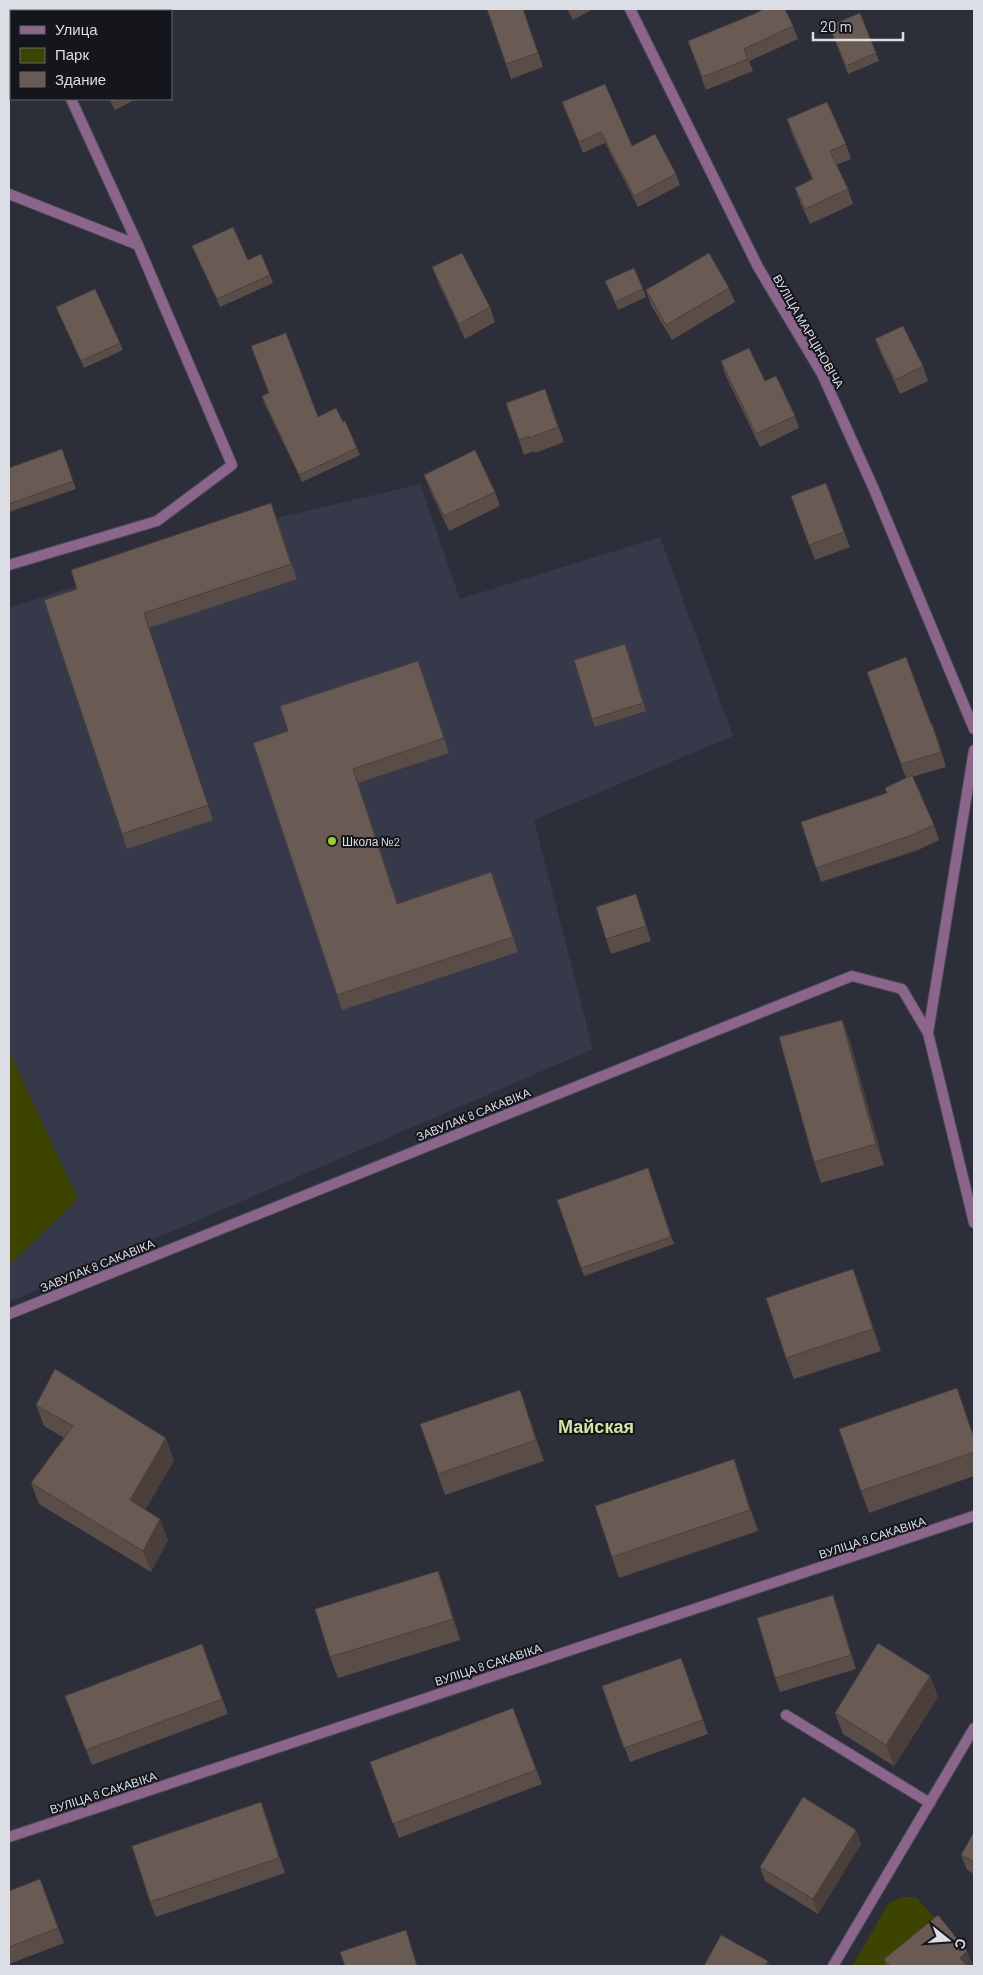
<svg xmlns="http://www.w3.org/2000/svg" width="983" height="1975" viewBox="0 0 983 1975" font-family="Barlow,sans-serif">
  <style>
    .built { fill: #35394a }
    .green { fill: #3d4400 }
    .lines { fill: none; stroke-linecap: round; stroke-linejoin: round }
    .service-casing { stroke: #484a55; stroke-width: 12 }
    .minor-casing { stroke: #484a55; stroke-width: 12 }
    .service { stroke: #8b658b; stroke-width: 10 }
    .minor { stroke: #8b658b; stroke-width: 10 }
    .wall { fill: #5a4d48 }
    .shaded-wall { fill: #4a3f3b }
    .building { fill: #695a54; stroke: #4a3f3b }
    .poi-dot { fill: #a0c92c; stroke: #15161c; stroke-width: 2 }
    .labels { text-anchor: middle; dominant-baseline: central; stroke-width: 4; stroke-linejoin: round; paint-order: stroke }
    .street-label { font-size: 12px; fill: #dcdee5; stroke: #15161c }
    .poi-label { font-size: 12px; fill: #dcdee5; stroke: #15161c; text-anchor: start }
    .district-label { font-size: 18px; font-weight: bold; fill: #cfe99f; stroke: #15161c }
  </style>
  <rect width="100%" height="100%" fill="#2c2e3a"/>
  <polygon class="built" points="420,484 460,599 660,537 733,736 534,820 593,1049 9,1302 9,608 277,518"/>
  <g class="green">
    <polygon points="9,1051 78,1199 11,1263 9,1263"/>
    <polygon points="903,1897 916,1897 941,1925 893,1966 852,1966 889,1903"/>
  </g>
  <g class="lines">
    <defs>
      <polyline id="service" points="786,1715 930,1803"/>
      <g id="minor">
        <polyline points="19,9 21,11"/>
        <polyline points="630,9 758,267 822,374 873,487 974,729"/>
        <polyline points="9,194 138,245"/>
        <polyline points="9,565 157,521 232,465 138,245 71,99"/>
        <polyline points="974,750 928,1033 974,1223"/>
        <polyline points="9,1314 852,976 902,989 928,1033"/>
        <polyline points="9,1837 974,1516"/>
        <polyline points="833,1966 974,1728"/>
      </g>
    </defs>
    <use href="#service" class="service-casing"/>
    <use href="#minor" class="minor-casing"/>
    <use href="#service" class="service"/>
    <use href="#minor" class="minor"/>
  </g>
  <g class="wall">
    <polygon points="487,9 523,9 543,67 511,79"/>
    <polygon points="567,9 593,9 573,20"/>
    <polygon points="860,13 879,61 848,74 829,26"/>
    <polygon points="793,26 798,39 749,61 753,71 706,90 688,41"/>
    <polygon points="109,99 136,99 115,110"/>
    <polygon points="562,102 676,174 680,185 638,207 605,143 583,153"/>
    <polygon points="787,119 846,144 851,159 836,165 848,189 853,204 810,224 800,202 795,188 812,179 792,134"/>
    <polygon points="192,246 248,260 270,275 273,283 220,307"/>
    <polygon points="432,267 490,307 495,322 465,339 438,282"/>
    <polygon points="605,281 643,289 646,297 618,310"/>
    <polygon points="729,288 735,302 672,340 651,305 646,290"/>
    <polygon points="56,307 120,343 123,350 84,368"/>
    <polygon points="875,339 923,366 928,381 900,394 881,354"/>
    <polygon points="721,361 765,381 795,416 799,428 760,447 725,374"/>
    <polygon points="545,389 564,442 535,453 534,451 524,455 506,403"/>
    <polygon points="262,396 318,417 343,422 357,448 360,455 302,482 264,403"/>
    <polygon points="62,449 76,489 9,512 9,468"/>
    <polygon points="424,475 495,492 500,506 449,531 430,490"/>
    <polygon points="826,483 850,547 815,560 791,496"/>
    <polygon points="271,503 297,579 149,628 213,820 127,849 122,834 77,589"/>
    <polygon points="628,651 646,711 595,727 592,719"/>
    <polygon points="867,672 931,724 938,739 946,767 912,777 934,825 939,840 918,850 821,882 801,822 887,793 885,788 906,778"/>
    <polygon points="423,675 449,753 358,783 398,903 497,887 518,952 342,1010 337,995 288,731"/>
    <polygon points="641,909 651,941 611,954 606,939"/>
    <polygon points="842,1020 850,1041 884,1165 821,1183 814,1162"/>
    <polygon points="648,1168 674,1244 584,1276 557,1200"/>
    <polygon points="853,1269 881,1351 794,1379 786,1358"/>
    <polygon points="520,1390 544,1461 445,1495 420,1424"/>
    <polygon points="36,1405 174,1460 145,1510 168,1540 151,1572 39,1504 31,1483 64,1438 44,1426"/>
    <polygon points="974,1437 974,1476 869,1513 861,1491"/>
    <polygon points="734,1459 758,1531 619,1578 612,1557"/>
    <polygon points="438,1571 446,1593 460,1640 338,1678 330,1657"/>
    <polygon points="838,1610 856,1669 780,1692 775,1678"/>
    <polygon points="202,1644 228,1714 92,1765 65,1696"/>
    <polygon points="681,1658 708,1734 630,1762 602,1686"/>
    <polygon points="930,1676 938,1697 894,1766 843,1734 835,1713"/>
    <polygon points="513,1708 542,1784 399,1838 370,1762"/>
    <polygon points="261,1802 285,1873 156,1917 150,1902"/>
    <polygon points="856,1830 861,1844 818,1914 765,1881 760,1867"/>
    <polygon points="974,1832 974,1874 967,1870 961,1855"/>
    <polygon points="40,1879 64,1943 9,1964 9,1891"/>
    <polygon points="967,1951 973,1966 886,1966 884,1959"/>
  </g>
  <g class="shaded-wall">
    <polygon points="271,503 277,518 297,579 291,564"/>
    <polygon points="932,724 938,739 946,767 941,752"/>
    <polygon points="353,769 358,783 403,918 397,904"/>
    <polygon points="491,872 497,887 518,952 513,937"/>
    <polygon points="842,1020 850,1041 884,1165 876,1144"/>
    <polygon points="853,1269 861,1290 881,1351 873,1329"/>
    <polygon points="520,1390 527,1411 544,1461 536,1440"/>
    <polygon points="166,1438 174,1460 138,1522 130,1500"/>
    <polygon points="734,1459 741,1481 758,1531 750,1510"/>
    <polygon points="160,1519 168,1540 151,1572 143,1551"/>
    <polygon points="438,1571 446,1593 460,1640 453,1619"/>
    <polygon points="833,1595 838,1610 856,1669 851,1655"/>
    <polygon points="930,1676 938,1697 894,1766 886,1745"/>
    <polygon points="856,1830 861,1844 818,1914 813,1899"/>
    <polygon points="967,1951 973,1966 963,1966 960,1958"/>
    <polygon points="768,1961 770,1966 765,1966"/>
  </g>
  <g class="building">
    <polygon points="487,9 523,9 538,53 506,64"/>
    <polygon points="568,9 576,9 570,12"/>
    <polygon points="764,9 785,9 793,26 744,49 748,59 702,77 688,41 754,14"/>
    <polygon points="860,13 876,53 846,66 829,26"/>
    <polygon points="605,84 632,146 655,134 676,174 634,196 601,132 579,142 562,102"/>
    <polygon points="110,99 120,99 113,103"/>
    <polygon points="827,102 846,144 830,151 848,189 805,209 795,188 813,179 787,119"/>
    <polygon points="233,227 248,260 261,254 270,275 217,299 192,246"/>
    <polygon points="462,253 490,307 459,324 432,267"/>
    <polygon points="709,253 729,288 666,325 646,290"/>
    <polygon points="634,268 643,289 615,302 605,281"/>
    <polygon points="95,289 120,343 81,361 56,307"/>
    <polygon points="903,326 923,366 895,380 875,339"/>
    <polygon points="286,333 318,417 336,408 343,422 345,421 357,448 299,475 262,396 269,393 251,346"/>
    <polygon points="749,348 765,381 776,376 795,416 756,434 721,361"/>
    <polygon points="545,389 558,427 529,438 529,436 519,440 506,403"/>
    <polygon points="62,449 73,481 9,504 9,468"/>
    <polygon points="475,450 495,492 444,516 424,475"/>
    <polygon points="826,483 844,532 809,545 791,496"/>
    <polygon points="271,503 291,564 144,613 208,805 122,834 44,600 77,589 71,570"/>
    <polygon points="625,644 643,703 592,719 574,660"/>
    <polygon points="906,657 931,724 932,724 941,752 901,764 867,672"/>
    <polygon points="418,661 444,738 353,769 397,904 491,872 513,937 337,995 253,743 288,731 280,706"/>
    <polygon points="912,775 934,825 912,835 816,868 801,822 887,793 885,788"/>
    <polygon points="636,894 646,926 606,939 596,907"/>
    <polygon points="842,1020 876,1144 814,1162 779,1037"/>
    <polygon points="648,1168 671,1237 581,1268 557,1200"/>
    <polygon points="853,1269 873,1329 786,1358 766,1298"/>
    <polygon points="55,1369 166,1438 130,1500 160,1519 143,1551 31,1483 73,1426 36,1405"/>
    <polygon points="957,1388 974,1438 974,1452 861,1491 839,1429"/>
    <polygon points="520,1390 536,1440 438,1474 420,1424"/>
    <polygon points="734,1459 750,1510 612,1557 595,1506"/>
    <polygon points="438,1571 453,1619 330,1657 315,1609"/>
    <polygon points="833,1595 851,1655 775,1678 757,1618"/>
    <polygon points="878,1643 930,1676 886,1745 835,1713"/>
    <polygon points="202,1644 222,1699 86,1750 65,1696"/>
    <polygon points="681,1658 703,1720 624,1748 602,1686"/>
    <polygon points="513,1708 536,1770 393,1824 370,1762"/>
    <polygon points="803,1797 856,1830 813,1899 760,1867"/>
    <polygon points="261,1802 279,1858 150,1902 132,1846"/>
    <polygon points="974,1832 974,1862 961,1855"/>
    <polygon points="40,1879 58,1928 9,1947 9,1891"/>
    <polygon points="938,1915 967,1951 960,1958 967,1966 890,1966 884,1959"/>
    <polygon points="406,1930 417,1966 345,1966 340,1952"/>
    <polygon points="721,1935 768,1961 765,1966 704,1966"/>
  </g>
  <circle class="poi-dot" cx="332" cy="841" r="5"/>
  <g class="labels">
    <g class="street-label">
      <text transform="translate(809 331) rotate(60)">ВУЛІЦА МАРЦІНОВІЧА</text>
      <text transform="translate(473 1114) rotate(-22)">ЗАВУЛАК 8 САКАВІКА</text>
      <text transform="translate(97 1265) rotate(-22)">ЗАВУЛАК 8 САКАВІКА</text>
      <text transform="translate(872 1537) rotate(-18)">ВУЛІЦА 8 САКАВІКА</text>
      <text transform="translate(488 1664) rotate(-18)">ВУЛІЦА 8 САКАВІКА</text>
      <text transform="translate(103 1792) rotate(-18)">ВУЛІЦА 8 САКАВІКА</text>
    </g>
    <g class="poi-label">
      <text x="342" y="841">Школа №2</text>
    </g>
    <g class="district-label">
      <text x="596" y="1426">Майская</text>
    </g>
  </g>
  <rect width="983" height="1975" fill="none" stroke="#dcdee5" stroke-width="20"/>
  <rect x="10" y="10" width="162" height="90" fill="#15161c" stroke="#65666c"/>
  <rect x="20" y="26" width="25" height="8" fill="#8b658b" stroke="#65666c"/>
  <text x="55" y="35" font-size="15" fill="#dcdee5">Улица</text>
  <rect x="20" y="48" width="25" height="15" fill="#3d4400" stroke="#65666c"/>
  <text x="55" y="60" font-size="15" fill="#dcdee5">Парк</text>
  <rect x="20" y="72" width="25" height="15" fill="#695a54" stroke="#65666c"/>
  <text x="55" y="85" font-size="15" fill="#dcdee5">Здание</text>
  <g transform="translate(948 1940) rotate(107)" stroke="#15161c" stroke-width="4" paint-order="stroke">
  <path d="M0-4L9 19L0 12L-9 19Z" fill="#dcdee5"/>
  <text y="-8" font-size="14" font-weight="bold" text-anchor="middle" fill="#dcdee5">С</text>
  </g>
  <path d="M813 32v8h90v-8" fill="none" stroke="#dcdee5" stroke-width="2.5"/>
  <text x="820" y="32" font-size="15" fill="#dcdee5" stroke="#15161c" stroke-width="4" paint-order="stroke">20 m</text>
</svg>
